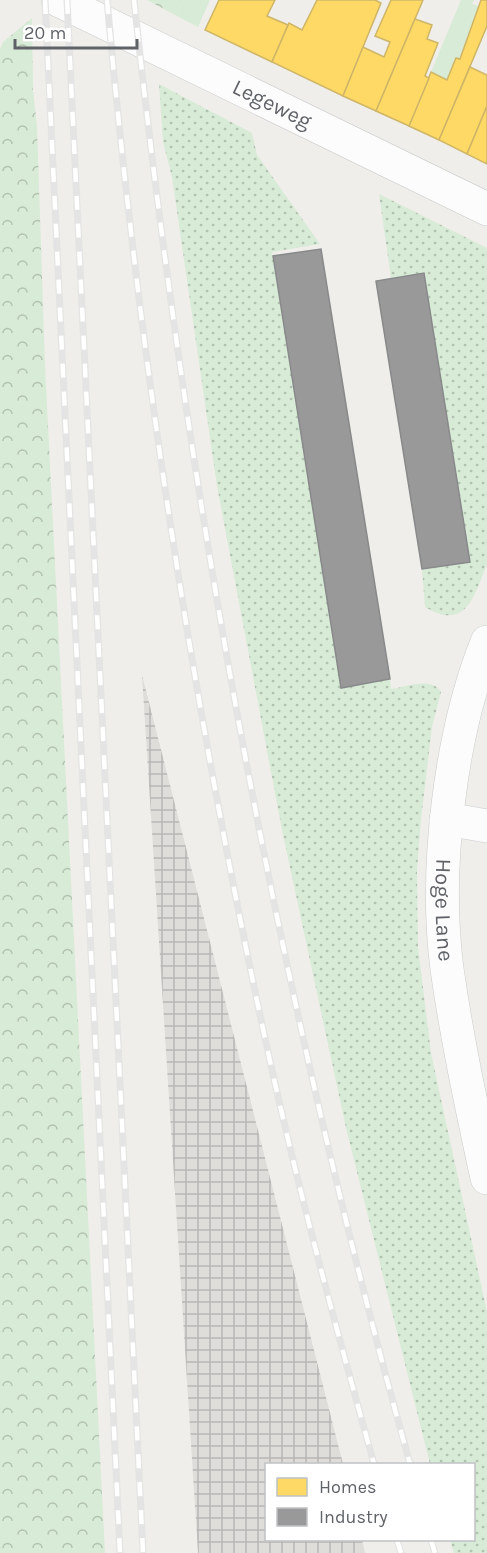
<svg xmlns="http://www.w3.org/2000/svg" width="487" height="1553" viewBox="0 0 487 1553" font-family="Karla,sans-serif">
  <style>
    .industrial { fill: url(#industrial-grid) }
    .grass { fill: url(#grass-dots) }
    .forest { fill: url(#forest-crowns) }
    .garden { fill: #d8ebd6 }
    .homes { fill: #ffd966; stroke: #cfb667; stroke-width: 1.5 }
    .industry { fill: #999; stroke: #88898a; stroke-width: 1.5 }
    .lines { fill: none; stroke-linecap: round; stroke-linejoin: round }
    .minor-casing { stroke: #cbcccc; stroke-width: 34 }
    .tertiary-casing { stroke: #cbcccc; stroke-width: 34 }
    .minor { stroke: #fdfcfc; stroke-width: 33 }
    .tertiary { stroke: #fdfcfc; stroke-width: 33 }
    .rail-casing { stroke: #e4e4e4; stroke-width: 7 }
    .rail { stroke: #fff; stroke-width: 4.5; stroke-dasharray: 14; stroke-linecap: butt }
    .labels { text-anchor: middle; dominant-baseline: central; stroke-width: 6; stroke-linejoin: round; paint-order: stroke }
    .street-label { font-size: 22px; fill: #5f6368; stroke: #fff }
  </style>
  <defs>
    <pattern id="industrial-grid" width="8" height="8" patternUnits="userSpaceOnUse" patternTransform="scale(1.5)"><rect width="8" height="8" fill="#dfddda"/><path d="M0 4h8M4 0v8" fill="none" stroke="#b8b7b5"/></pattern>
    <pattern id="grass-dots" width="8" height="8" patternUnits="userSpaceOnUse" patternTransform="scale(1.5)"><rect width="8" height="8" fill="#d8ebd6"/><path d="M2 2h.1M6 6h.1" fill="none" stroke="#b2c2b1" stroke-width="1.8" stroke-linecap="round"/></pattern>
    <pattern id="forest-crowns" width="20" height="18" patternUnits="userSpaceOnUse" patternTransform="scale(1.5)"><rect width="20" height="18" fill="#d8ebd6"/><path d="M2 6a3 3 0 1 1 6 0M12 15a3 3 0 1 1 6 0" fill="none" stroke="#b2c2b1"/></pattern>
  </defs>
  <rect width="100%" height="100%" fill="#efeeea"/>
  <polygon class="industrial" points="142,675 343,1464 266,1464 266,1540 362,1540 365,1553 198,1553"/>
  <g class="grass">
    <path d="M 159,84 L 252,133 L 257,155 L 320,244 L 272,252 L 341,687 L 390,679 L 391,689 C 406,687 432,676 441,692 L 432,727 L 421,819 L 417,871 L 418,947 L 431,1053 L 487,1312 L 487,1553 L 454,1553 L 450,1540 L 474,1540 L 474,1464 L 430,1464 L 346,1128 L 282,830 L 217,486 L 172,177 L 163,142 Z"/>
    <path d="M 379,194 L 487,248 L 487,564 C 474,596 466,632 425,607 L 422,569 L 470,562 L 424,273 L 391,278 Z"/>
  </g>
  <g class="forest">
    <polygon points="147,0 184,0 175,15"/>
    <polygon points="32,18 33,90 37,126 45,366 105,1553 0,1553 0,49 3,42"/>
  </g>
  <g class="garden">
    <polygon points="184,0 210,0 198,27 175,15"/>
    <polygon points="461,0 474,0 472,4 479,6 460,59 447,80 431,72"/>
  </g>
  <g class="homes">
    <polygon points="219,0 275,0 267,16 288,25 272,62 205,30"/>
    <polygon points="317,0 375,0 381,3 343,96 272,62 289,23 302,30"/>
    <polygon points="391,0 423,0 376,111 343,96 363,47 384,57 390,42 375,36"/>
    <polygon points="481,0 487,0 487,26 439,140 409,126 431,72 447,80 456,58 460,59"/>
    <polygon points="415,19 432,25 427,39 438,43 425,76 429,78 409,126 376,111"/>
    <polygon points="470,67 487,75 487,106 467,154 439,140"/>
    <polygon points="487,106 487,164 467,154"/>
  </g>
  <g class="industry">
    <polygon points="321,249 390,679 341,688 273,256"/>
    <polygon points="424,273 470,562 422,569 376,281"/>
  </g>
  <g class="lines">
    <defs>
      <g id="minor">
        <path id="s1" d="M 487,642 C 450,735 434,869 447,969 C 457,1039 472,1109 487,1178"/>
        <polyline points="446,819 487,826"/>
      </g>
      <g id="tertiary">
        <path id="s2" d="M 58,0 L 487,209"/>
      </g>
    </defs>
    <use href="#minor" class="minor-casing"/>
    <use href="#tertiary" class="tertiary-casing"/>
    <use href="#minor" class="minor"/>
    <use href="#tertiary" class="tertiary"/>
    <defs>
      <g id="rail">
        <polyline points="45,0 120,1553"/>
        <polyline points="67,0 143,1553"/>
        <path d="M 107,0 C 138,346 190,689 263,1029 C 294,1175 334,1320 374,1464"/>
        <path d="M 134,0 C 187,494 276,985 410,1464"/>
        <polyline points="397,1540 401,1553"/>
        <polyline points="431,1540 435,1553"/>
      </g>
    </defs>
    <use href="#rail" class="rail-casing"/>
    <use href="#rail" class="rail"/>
  </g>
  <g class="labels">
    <g class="street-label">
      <text stroke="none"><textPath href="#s2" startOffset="238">Legeweg</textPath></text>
      <text stroke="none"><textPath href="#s1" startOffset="273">Hoge Lane</textPath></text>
    </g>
  </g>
  <rect x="265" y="1463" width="210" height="78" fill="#ffffff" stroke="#bfc1c3" stroke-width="1.5"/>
  <rect x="277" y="1478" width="30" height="18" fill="#ffd966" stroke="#bfc1c3" stroke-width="1.5"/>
  <text x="319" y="1493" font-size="18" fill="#5f6368">Homes</text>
  <rect x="277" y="1508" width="30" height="18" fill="#999999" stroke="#bfc1c3" stroke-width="1.5"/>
  <text x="319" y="1523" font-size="18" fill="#5f6368">Industry</text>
  <path d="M15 39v9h122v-9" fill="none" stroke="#5f6368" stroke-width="3"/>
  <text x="24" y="39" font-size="18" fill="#5f6368" stroke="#ffffff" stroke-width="4.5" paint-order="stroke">20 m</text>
</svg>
